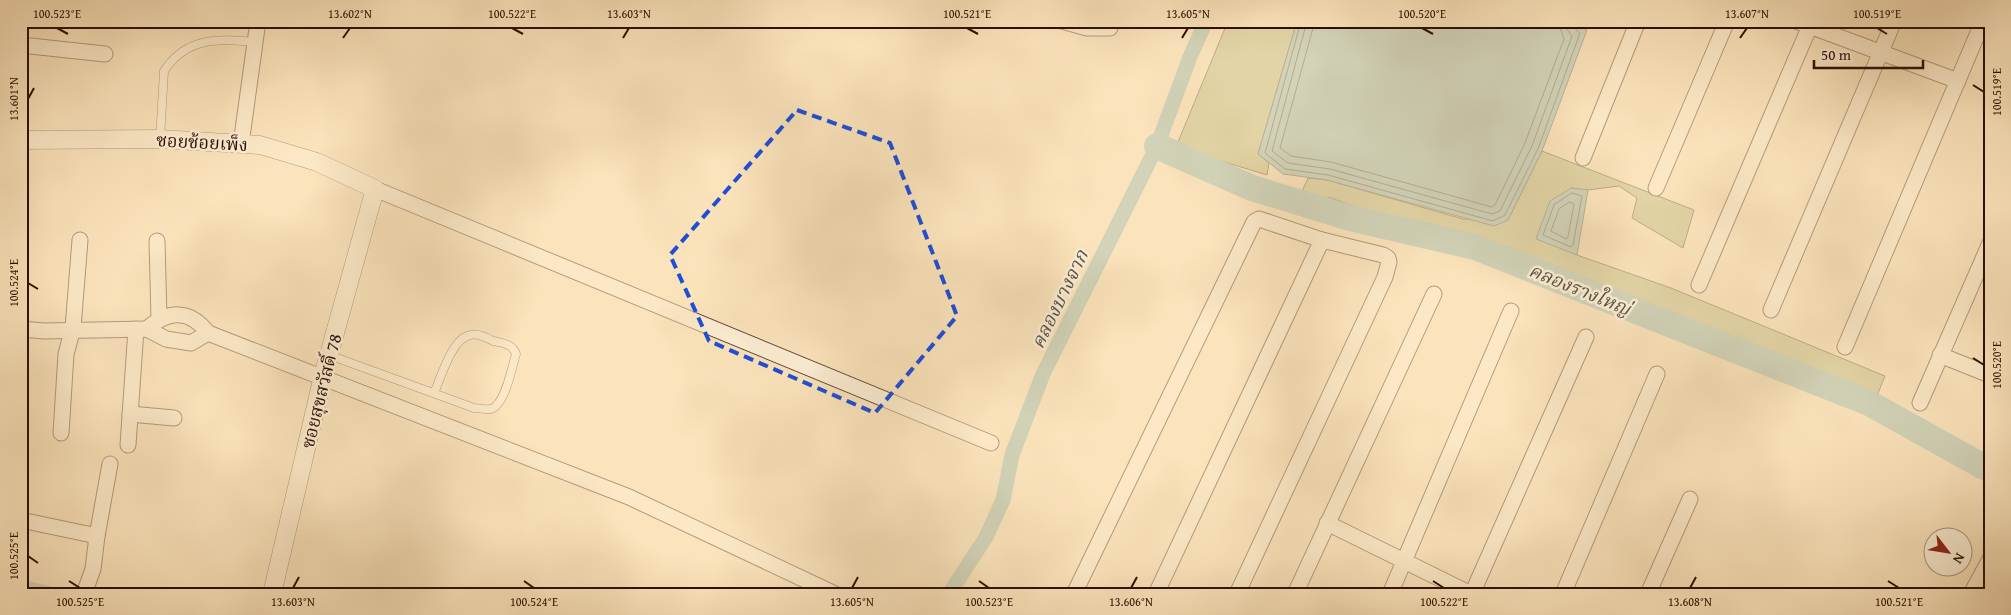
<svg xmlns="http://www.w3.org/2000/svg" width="2011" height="615" viewBox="0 0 2011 615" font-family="'Gentium Book Plus','Noto Serif Thai',serif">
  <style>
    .green { fill: #c3c28d; stroke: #776846 }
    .water { fill: #9fbeb4; stroke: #71776c }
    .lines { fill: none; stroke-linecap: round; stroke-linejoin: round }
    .shore { stroke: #65665a; stroke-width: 1 }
    .canal { stroke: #9fbeb4; stroke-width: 15 }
    .river { stroke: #9fbeb4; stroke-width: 26 }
    .service-casing { stroke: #5f422f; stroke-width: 9 }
    .minor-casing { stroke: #5f422f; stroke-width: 17 }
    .tertiary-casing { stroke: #5f422f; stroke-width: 19 }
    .service { stroke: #fcedd3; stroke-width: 8 }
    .minor { stroke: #fcedd3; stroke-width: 15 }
    .tertiary { stroke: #fcedd3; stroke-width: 18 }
    .marked { fill: none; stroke: #1d4ed8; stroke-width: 4; stroke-dasharray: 10 6; stroke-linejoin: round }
    .ticks { fill: none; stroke: #2b0d00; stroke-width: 2 }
    .labels { text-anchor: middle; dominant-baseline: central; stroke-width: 5; stroke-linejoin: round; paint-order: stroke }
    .street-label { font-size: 18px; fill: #2b0d00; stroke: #fcedd3 }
    .water-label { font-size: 19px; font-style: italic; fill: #595448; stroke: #fcedd3 }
    .neatline { fill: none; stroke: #2b0d00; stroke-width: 2 }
    .ticks-label { font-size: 12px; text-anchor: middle; fill: #2b0d00 }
  </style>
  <rect width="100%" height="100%" fill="#fbe3bb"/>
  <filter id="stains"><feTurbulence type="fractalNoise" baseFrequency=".004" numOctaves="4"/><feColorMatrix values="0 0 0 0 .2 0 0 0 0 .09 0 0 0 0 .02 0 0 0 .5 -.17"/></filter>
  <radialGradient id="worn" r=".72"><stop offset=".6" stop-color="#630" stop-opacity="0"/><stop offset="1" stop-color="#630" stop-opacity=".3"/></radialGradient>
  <g class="green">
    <polygon points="1228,21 1297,21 1258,154 1269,163 1267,175 1182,149 1178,142"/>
    <polygon points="1542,151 1694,210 1683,248 1632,218 1637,198 1619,186 1588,190 1571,188 1577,255 1671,288 1885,376 1877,396 1796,361 1566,271 1451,233 1394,221 1331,198 1300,196 1308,178 1327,180 1463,219 1508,220"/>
  </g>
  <g class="water">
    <polygon points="1297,21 1573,21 1587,30 1542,151 1508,220 1494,226 1327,180 1283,174 1258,154"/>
    <polygon points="1571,188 1588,190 1577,255 1536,239 1550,201"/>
  </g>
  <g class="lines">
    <g class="shore">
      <polyline points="1301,21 1265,153 1285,169 1328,175 1493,221 1505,215 1538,149 1580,33 1572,26 1571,21"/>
      <polyline points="1307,21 1272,151 1288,163 1330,169 1492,214 1500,211 1532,146 1572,36 1566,28 1565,21"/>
      <polyline points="1315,21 1280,148 1291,156 1331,162 1492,207 1495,205 1525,143 1564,39 1558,21"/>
      <polygon points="1572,193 1582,196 1573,245 1571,247 1543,235 1554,205"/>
      <polygon points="1570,202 1574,204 1568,237 1566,239 1551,231 1559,209"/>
    </g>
    <g class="canal">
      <polyline points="21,587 50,594"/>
      <polyline points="949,594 986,537 1003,500 1012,455 1043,374 1157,146 1190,57 1206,21"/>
    </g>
    <polyline class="river" points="1157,146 1252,188 1350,218 1475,247 1869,403 1982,466 1990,469"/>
    <defs>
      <g id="service">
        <path d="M 160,139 L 164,71 C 187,36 219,39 256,42"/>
        <path d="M 329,355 L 474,408 C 479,408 486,410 491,409 C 505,405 512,367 516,354 C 513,344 502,343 493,341 C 487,338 478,333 471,335 C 452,337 441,378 434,393"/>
      </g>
      <g id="minor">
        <polyline points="1062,21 1087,28 1110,28"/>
        <polyline points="1796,21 1958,81"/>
        <polyline points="21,45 105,54"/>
        <polyline points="241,144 258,21"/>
        <polyline points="1583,158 1638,21"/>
        <polyline points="1656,188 1727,21"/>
        <polyline points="375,189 991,443"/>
        <polyline points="157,241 159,318"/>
        <polyline points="1699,285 1812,21"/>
        <polyline points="1771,310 1894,21"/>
        <polyline points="21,329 44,331 147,329 166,339 191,343 208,333"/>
        <path d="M 147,329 C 168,310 190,309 208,333 L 629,497 L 835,594"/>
        <polyline points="1845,347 1983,21"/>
        <polyline points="1940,355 1990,375"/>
        <polyline points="1920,403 1990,243"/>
        <polyline points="130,414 174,418"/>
        <polyline points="61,433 66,354 73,328 80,240"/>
        <polyline points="128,445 136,329"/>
        <polyline points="21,520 97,536 93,569 84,594"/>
        <polyline points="1327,523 1471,594"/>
        <polyline points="97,536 110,464"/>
        <polyline points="1074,594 1254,222 1259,219 1322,240 1383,255 1388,258 1389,262 1385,277 1237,594"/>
        <polyline points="1156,594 1322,240"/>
        <polyline points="1295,594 1434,294"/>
        <polyline points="1390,594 1511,311"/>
        <polyline points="1472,594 1586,337"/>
        <polyline points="1563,594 1657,374"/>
        <polyline points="1648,594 1690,499"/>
        <polyline points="1971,594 1990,559"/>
      </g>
      <polyline id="tertiary" points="21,140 160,139 260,145 317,162 375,189 323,376 272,594"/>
    </defs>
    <use href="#service" class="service-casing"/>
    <use href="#minor" class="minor-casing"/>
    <use href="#tertiary" class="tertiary-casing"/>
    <use href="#service" class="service"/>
    <use href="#minor" class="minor"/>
    <use href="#tertiary" class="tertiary"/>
  </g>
  <path d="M0 0H2011V615H0ZM 797,110 L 890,143 L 957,316 L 875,413 L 709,341 L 670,255 Z" fill="#fbe3bb" fill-opacity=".55" fill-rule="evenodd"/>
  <path class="marked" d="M 797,110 L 890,143 L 957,316 L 875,413 L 709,341 L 670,255 Z"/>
  <path class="ticks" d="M 57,28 L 68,34M 512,28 L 523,34M 967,28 L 978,34M 1422,28 L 1433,34M 1877,28 L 1887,34M 343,38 L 350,28M 623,38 L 629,28M 1182,38 L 1188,28M 1740,38 L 1747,28M 1973,85 L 1984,92M 28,99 L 34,88M 28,283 L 38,289M 1973,358 L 1984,365M 28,556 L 38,563M 69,581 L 80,588M 524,581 L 534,588M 979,581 L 989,588M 1433,581 L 1444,588M 1888,581 L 1899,588M 293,588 L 299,577M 852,588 L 858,577M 1131,588 L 1137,577M 1690,588 L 1696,577"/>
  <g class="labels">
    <g class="street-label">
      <text transform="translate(202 142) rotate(3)">ซอยช้อยเพ็ง</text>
      <text transform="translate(321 391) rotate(-76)">ซอยสุขสวัสดิ์ 78</text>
    </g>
    <g class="water-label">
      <text transform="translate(1580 289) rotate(22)">คลองรางใหญ่</text>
      <text transform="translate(1059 299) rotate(-64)">คลองบางจาก</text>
    </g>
  </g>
  <rect width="2011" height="615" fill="none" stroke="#fbe3bb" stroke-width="55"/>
  <g transform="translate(1948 552) rotate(121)"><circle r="24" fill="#fcedd3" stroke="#a8937f"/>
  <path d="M0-4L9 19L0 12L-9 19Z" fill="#8f2418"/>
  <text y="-8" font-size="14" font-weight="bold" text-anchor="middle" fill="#2b0d00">N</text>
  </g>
  <path d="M1814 60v8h109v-8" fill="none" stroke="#2b0d00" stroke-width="2.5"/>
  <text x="1821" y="60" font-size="15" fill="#2b0d00" stroke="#fcedd3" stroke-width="4" paint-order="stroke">50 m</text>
  <rect x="28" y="28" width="1956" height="560" class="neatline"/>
  <g class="ticks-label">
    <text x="57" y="18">100.523°E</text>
    <text x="350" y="18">13.602°N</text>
    <text x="512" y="18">100.522°E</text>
    <text x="629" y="18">13.603°N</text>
    <text x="967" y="18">100.521°E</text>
    <text x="1188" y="18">13.605°N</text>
    <text x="1422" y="18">100.520°E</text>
    <text x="1747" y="18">13.607°N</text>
    <text x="1877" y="18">100.519°E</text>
    <text transform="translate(1997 92) rotate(-90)" y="4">100.519°E</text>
    <text transform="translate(14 99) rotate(-90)" y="4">13.601°N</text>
    <text transform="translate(14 283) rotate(-90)" y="4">100.524°E</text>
    <text transform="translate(1997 365) rotate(-90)" y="4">100.520°E</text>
    <text transform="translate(14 556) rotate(-90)" y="4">100.525°E</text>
    <text x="80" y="606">100.525°E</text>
    <text x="293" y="606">13.603°N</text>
    <text x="534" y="606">100.524°E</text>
    <text x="852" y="606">13.605°N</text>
    <text x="989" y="606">100.523°E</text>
    <text x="1131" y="606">13.606°N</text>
    <text x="1444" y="606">100.522°E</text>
    <text x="1690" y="606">13.608°N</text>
    <text x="1899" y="606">100.521°E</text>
  </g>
  <rect width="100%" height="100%" filter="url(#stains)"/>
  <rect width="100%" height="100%" fill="url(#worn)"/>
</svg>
